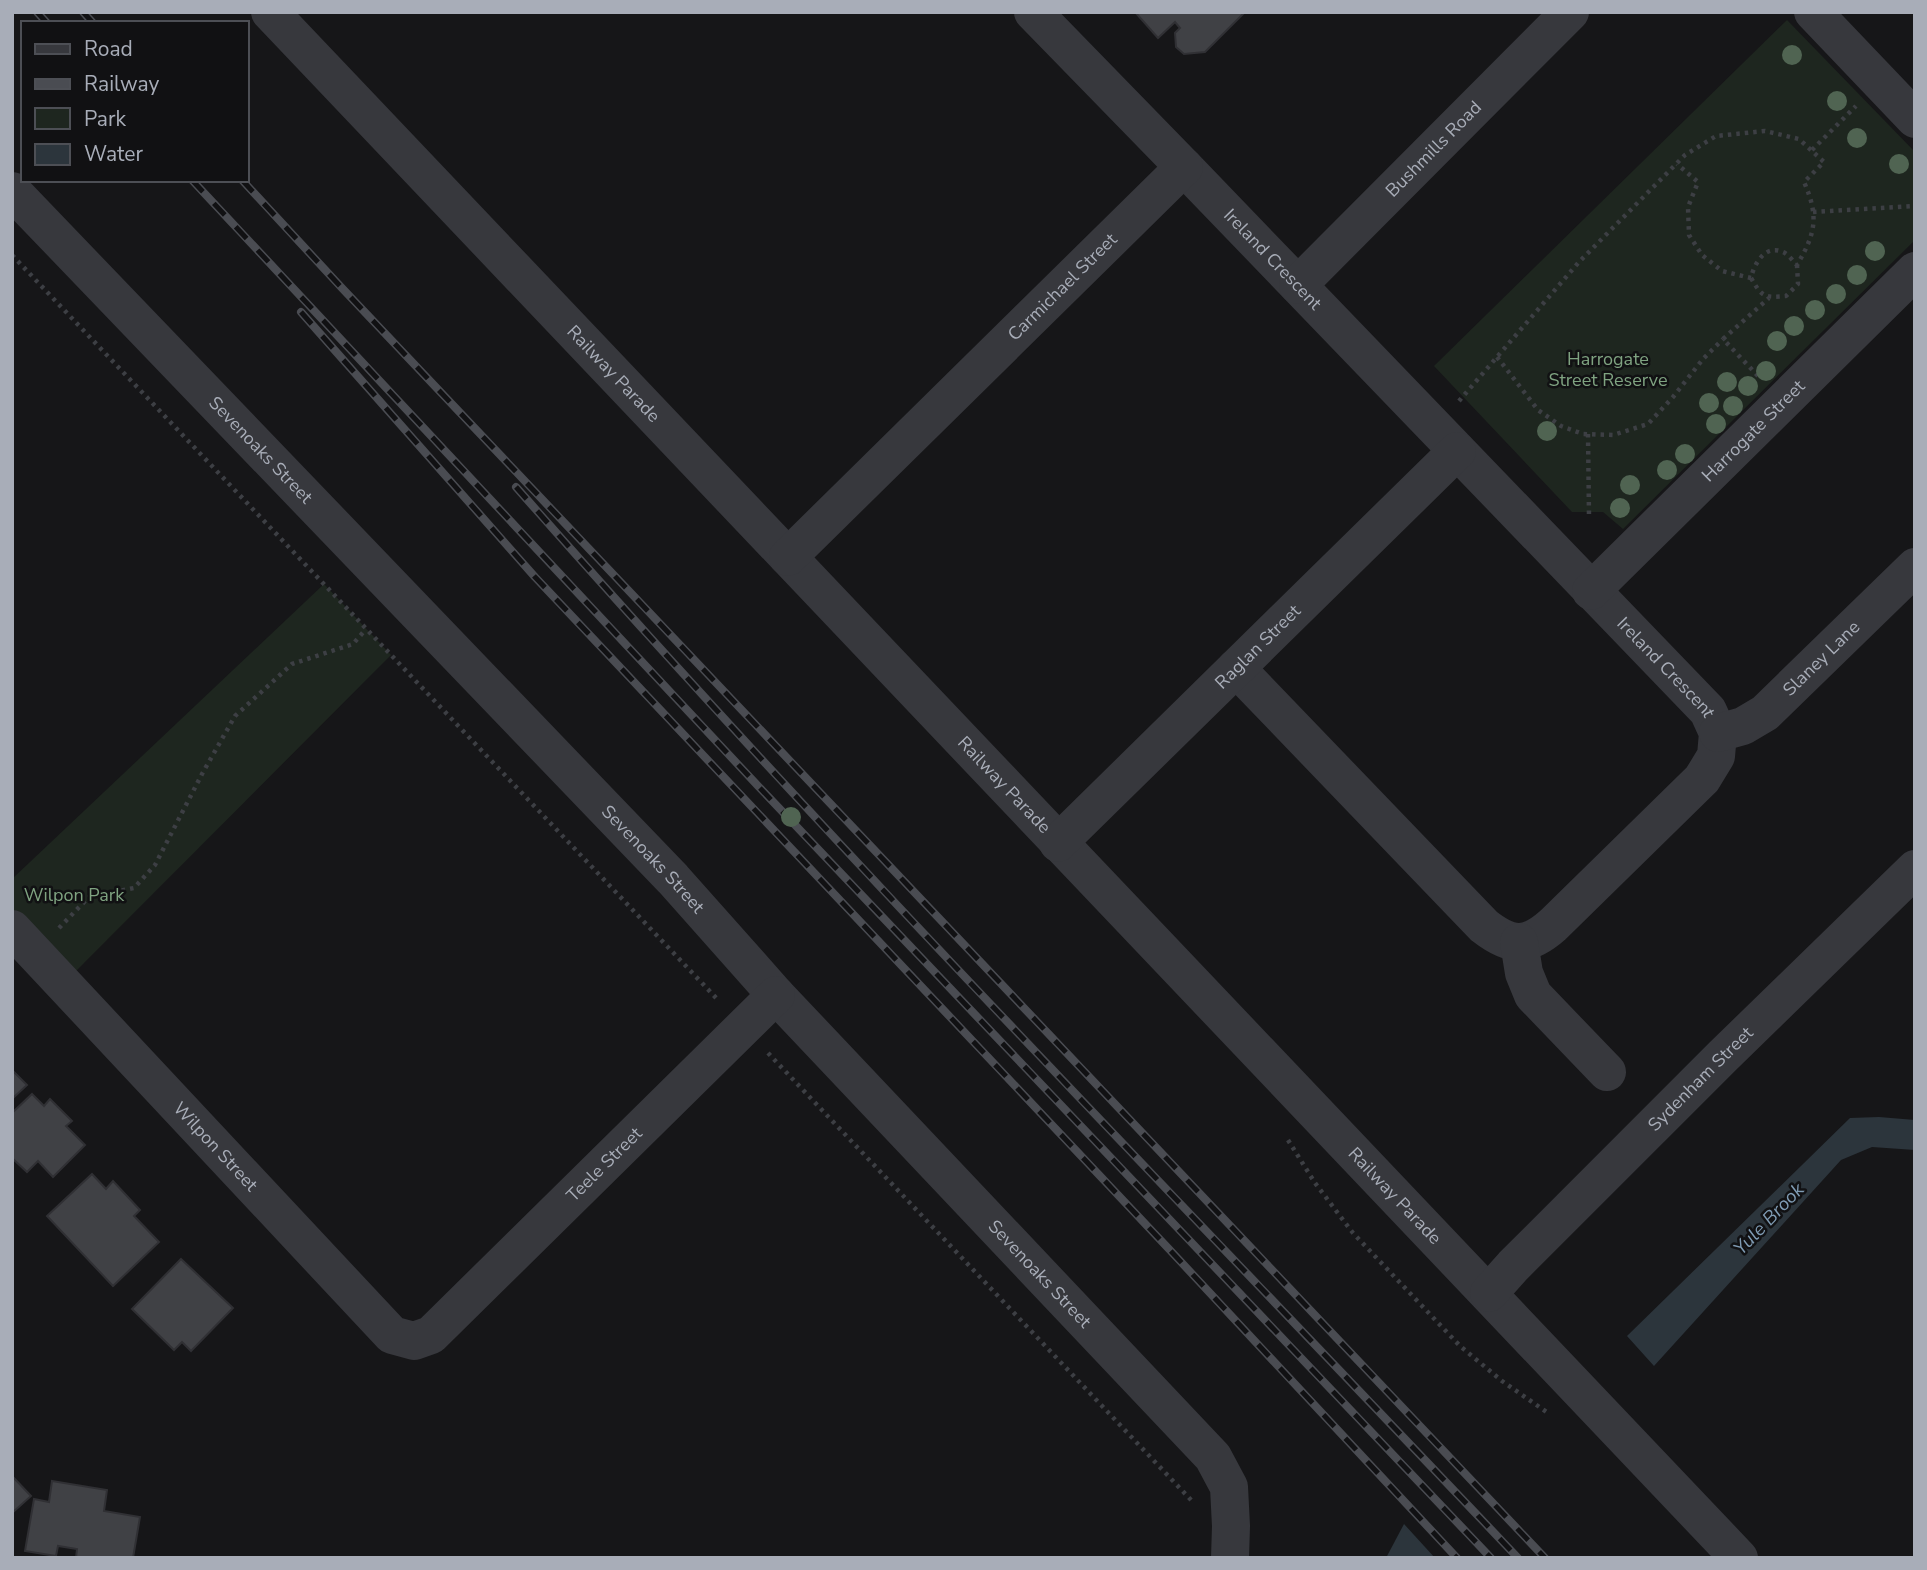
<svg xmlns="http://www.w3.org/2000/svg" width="1927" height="1570" viewBox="0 0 1927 1570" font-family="'Nunito Sans',sans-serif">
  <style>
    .green { fill: #1e261f }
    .water { fill: #2c353c }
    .building { fill: #404145; stroke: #303034; stroke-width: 2 }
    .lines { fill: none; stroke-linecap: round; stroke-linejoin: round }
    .path { stroke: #3d3f44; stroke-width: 4.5; stroke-dasharray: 3.5 5; stroke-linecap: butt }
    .minor { stroke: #37383d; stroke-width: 38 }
    .rail-casing { stroke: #4a4c52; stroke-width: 8 }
    .rail { stroke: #111113; stroke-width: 5; stroke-dasharray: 16; stroke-linecap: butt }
    .tree { fill: #506452 }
    .labels { text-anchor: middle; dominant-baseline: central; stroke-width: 5; stroke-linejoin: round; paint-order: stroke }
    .street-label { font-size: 18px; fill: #a8adb8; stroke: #111113 }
    .park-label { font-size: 18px; fill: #7fa381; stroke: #111113 }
    .water-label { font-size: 19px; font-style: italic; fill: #7f9bb3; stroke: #111113 }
  </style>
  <rect width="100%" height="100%" fill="#161618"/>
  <g class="green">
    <polygon points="1787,20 1915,152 1915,240 1623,529 1603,512 1572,512 1434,366"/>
    <polygon points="324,584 391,655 73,974 12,910 12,879"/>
  </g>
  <g class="water">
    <polygon points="1879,1117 1915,1120 1915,1150 1872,1147 1841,1160 1654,1366 1627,1336 1850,1118"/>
    <polygon points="1404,1524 1435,1558 1386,1558"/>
  </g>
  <g class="building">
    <polygon points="1135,12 1245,12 1205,52 1184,54 1176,47 1175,33 1180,28 1175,22 1158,38"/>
    <polygon points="12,1070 27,1085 12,1099"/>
    <polygon points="32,1094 44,1106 50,1099 72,1121 66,1126 85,1145 53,1177 38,1161 27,1172 12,1158 12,1113"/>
    <polygon points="92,1174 106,1189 113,1181 140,1210 134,1216 159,1242 113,1286 47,1216"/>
    <polygon points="181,1259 233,1308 191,1351 182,1342 174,1350 132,1309"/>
    <polygon points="12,1476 31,1496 12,1513"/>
    <polygon points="52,1481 107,1490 104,1511 140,1517 133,1558 76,1558 77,1549 58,1546 56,1556 25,1551 34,1499 49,1502"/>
  </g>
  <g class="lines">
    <g class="path">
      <polyline points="1812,150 1856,106"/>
      <polyline points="1813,212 1915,206"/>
      <polyline points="12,255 719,1001"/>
      <path d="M 1751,278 C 1762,297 1764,298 1786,296 L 1798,284 L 1797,265"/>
      <polyline points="1497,357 1538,410 1561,426 1583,434 1613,435 1648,424 1673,397 1703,359 1723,339"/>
      <polyline points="1758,376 1723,339 1769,298"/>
      <path d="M 1459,401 L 1579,262 L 1685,155 L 1716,136 L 1765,131 L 1799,139 L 1824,162 L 1804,182 C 1819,216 1816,233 1797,265 C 1793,261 1788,254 1783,252 C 1765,244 1754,264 1751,278 L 1722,271 L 1702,255 L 1689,235 L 1688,207 L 1698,182 L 1677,164"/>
      <polyline points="1588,434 1589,516"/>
      <polyline points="59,928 89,897 134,888 155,865 202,774 235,716 292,664 353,644 366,629"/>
      <polyline points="768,1053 1192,1501"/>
      <polyline points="1288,1140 1315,1183 1353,1233 1460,1346 1502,1381 1548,1413"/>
    </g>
    <g class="minor">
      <path id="s1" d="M 270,12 L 1739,1558"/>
      <polyline points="1813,12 1915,119"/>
      <path id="s2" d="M 1184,167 L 1708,711 L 1718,733 L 1716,756 L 1702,779 L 1553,925 C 1527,948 1511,947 1484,926 L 1236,668"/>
      <path id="s3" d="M 12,191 L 673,879 L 776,995 L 1213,1457 L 1229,1487 L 1231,1526 L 1230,1558"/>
      <path id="s4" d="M 1298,285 L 1570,12"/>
      <path id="s5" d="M 788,557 L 1184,167 L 1033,12"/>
      <path id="s6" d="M 1591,591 L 1915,271"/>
      <path id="s7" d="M 1718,733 L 1743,726 L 1765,713 L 1915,567"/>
      <path id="s8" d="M 1058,843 L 1457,451"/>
      <path id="s9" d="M 12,929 L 392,1335 L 414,1341 L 431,1335 L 776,995"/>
      <polyline points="1519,942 1524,973 1533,995 1607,1072"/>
      <path id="s10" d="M 1489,1293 L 1513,1266 L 1723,1056 L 1915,869"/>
    </g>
    <defs>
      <g id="rail">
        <polyline points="37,12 47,23"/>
        <polyline points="83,12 93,23"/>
        <polyline points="192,180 759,787 1491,1558"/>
        <polyline points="242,180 341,287 1545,1558"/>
        <polyline points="301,312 535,577 1168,1248 1457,1558"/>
        <path d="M 516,487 C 839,854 1182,1203 1518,1558"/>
      </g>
    </defs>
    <use href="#rail" class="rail-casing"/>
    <use href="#rail" class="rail"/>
  </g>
  <g class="tree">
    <circle cx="1792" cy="55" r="10"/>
    <circle cx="1837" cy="101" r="10"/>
    <circle cx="1857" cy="138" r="10"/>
    <circle cx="1899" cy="164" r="10"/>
    <circle cx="1875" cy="251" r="10"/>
    <circle cx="1857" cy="275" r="10"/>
    <circle cx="1836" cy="294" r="10"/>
    <circle cx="1815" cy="310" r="10"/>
    <circle cx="1794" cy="326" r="10"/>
    <circle cx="1777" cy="341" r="10"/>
    <circle cx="1766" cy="371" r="10"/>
    <circle cx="1727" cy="382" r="10"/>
    <circle cx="1748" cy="386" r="10"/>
    <circle cx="1709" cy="403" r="10"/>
    <circle cx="1733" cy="406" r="10"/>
    <circle cx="1716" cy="424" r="10"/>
    <circle cx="1547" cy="431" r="10"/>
    <circle cx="1685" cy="454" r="10"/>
    <circle cx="1667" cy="470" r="10"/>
    <circle cx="1630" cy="485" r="10"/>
    <circle cx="1620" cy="508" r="10"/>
    <circle cx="791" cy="817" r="10"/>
  </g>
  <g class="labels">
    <g class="street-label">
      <text stroke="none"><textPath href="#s4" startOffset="192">Bushmills Road</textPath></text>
      <text stroke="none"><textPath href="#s2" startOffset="128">Ireland Crescent</textPath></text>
      <text stroke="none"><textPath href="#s5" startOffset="385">Carmichael Street</textPath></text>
      <text stroke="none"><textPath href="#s1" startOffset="499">Railway Parade</textPath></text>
      <text stroke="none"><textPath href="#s6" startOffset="228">Harrogate Street</textPath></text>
      <text stroke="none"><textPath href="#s3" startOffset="359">Sevenoaks Street</textPath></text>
      <text stroke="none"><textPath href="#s8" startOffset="280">Raglan Street</textPath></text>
      <text stroke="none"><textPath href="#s7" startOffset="130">Slaney Lane</textPath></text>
      <text stroke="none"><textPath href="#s2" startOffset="695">Ireland Crescent</textPath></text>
      <text stroke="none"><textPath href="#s1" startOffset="1066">Railway Parade</textPath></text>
      <text stroke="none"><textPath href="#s3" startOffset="926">Sevenoaks Street</textPath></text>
      <text stroke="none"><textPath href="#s10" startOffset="301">Sydenham Street</textPath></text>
      <text stroke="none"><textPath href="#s9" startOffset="298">Wilpon Street</textPath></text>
      <text stroke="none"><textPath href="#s9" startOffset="840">Teele Street</textPath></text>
      <text stroke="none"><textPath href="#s1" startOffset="1633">Railway Parade</textPath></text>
      <text stroke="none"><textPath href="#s3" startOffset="1493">Sevenoaks Street</textPath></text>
    </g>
    <g class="park-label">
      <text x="1608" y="359">Harrogate<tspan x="1608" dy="21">Street Reserve</tspan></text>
      <text x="74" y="895">Wilpon Park</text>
    </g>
    <g class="water-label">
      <text transform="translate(1769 1219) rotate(-46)">Yule Brook</text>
    </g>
  </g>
  <rect width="1927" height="1570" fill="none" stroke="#a8adb8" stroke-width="28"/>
  <rect x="21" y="21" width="228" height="161" fill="#111113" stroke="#4d4f55" stroke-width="2"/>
  <rect x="35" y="44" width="35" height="10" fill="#37383d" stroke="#4d4f55" stroke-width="2"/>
  <text x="84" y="56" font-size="21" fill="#a8adb8">Road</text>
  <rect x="35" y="79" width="35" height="10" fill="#4a4c52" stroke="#4d4f55" stroke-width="2"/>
  <text x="84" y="91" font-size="21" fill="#a8adb8">Railway</text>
  <rect x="35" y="108" width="35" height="21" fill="#1e261f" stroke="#4d4f55" stroke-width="2"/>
  <text x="84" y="126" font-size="21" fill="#a8adb8">Park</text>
  <rect x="35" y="144" width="35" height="21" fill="#2c353c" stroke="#4d4f55" stroke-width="2"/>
  <text x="84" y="161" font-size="21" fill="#a8adb8">Water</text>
</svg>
